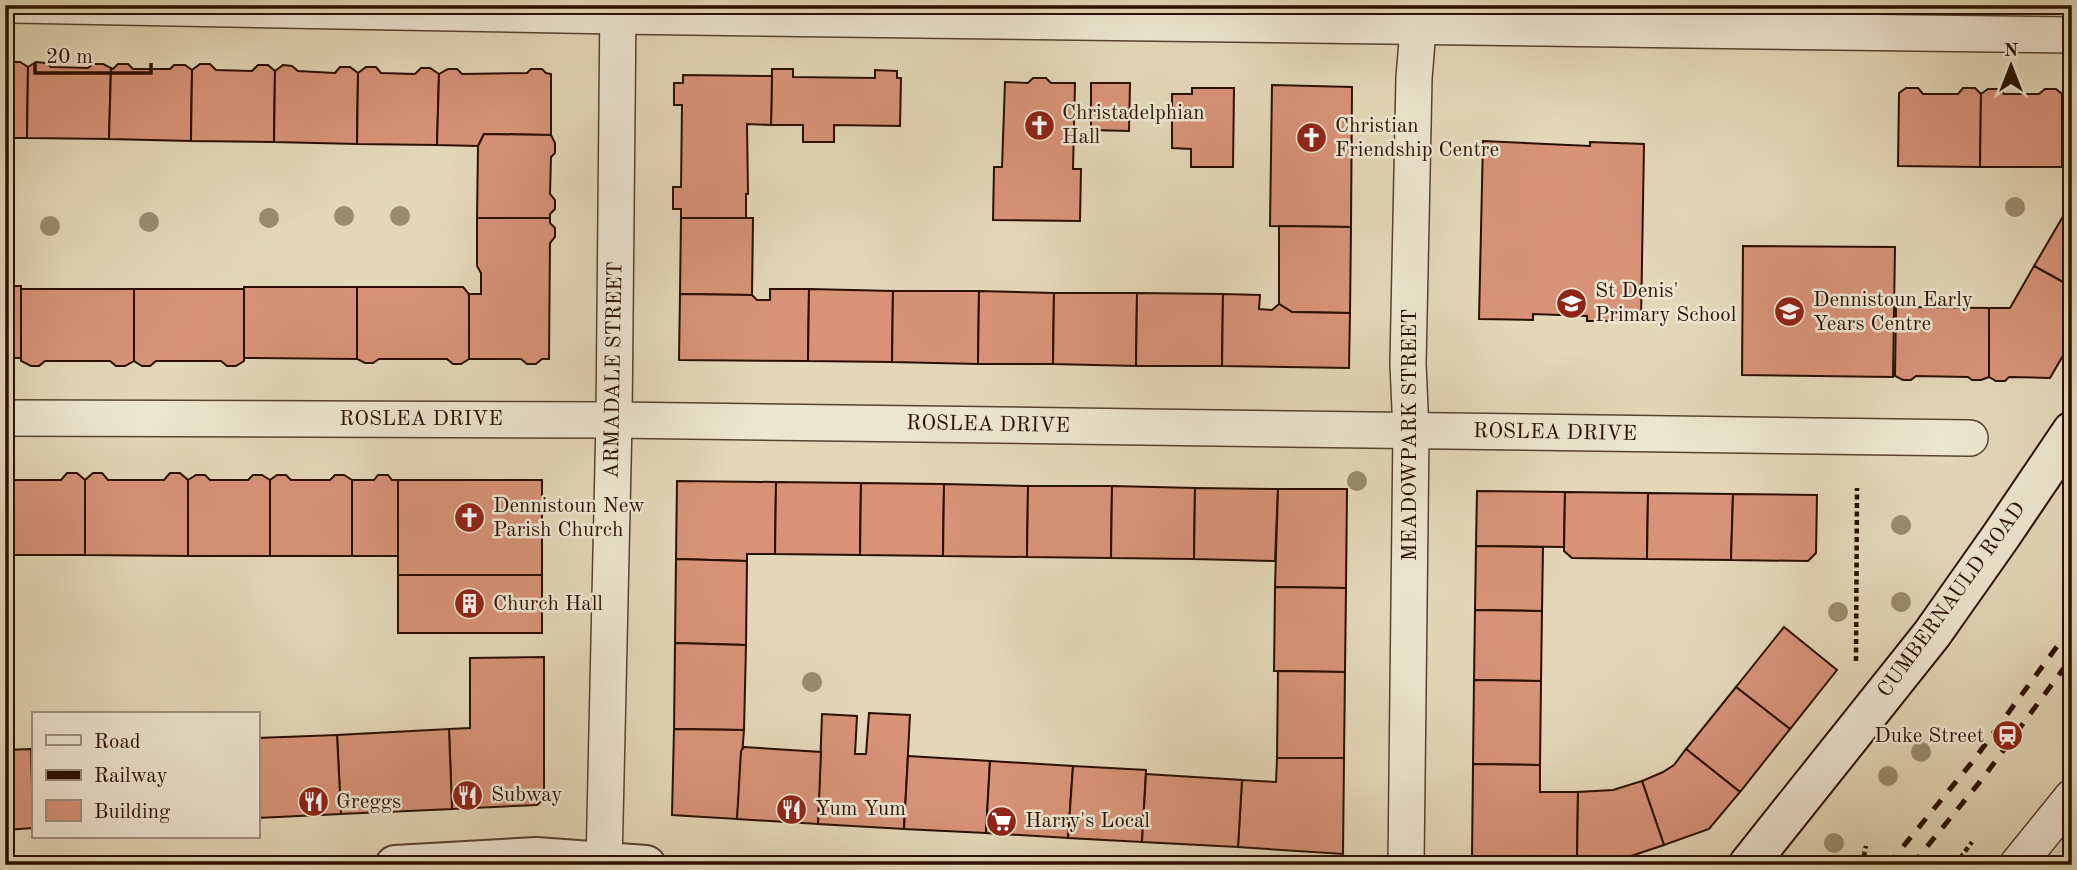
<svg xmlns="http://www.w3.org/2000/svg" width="2077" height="870" viewBox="0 0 2077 870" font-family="'Old Standard TT',serif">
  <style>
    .building { fill: #d79278; stroke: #2a0f00; stroke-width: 2 }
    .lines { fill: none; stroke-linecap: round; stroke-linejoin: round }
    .minor-casing { stroke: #58412e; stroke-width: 38 }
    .tertiary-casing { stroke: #58412e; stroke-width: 42 }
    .secondary-casing { stroke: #2a0f00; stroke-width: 42 }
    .path { stroke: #2a0f00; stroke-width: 4.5; stroke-dasharray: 5 3.5; stroke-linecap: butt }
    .minor { stroke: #ede5d0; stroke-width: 35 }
    .tertiary { stroke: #ede5d0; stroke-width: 38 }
    .secondary { stroke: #ede5d0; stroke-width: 38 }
    .rail { stroke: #2a0f00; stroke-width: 5; stroke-dasharray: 12 12; stroke-linecap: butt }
    .tree { fill: #998b6d }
    .labels { text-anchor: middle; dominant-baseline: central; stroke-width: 5; stroke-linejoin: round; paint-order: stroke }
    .poi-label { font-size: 21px; fill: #2a0f00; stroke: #ede5d0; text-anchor: start }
    .street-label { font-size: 21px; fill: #2a0f00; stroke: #ede5d0 }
  </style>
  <rect width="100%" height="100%" fill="#e3d7b7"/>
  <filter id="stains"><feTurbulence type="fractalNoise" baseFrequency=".00286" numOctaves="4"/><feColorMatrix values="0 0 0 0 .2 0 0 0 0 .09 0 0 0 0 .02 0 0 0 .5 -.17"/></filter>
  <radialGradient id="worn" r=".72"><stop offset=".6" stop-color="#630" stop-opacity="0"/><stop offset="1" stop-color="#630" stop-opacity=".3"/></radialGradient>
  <g class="building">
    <polygon points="10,62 20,62 28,67 27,138 5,138 5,66"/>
    <polygon points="36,62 46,63 51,67 88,68 93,64 103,64 111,68 109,139 27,138 28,67"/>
    <polygon points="118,64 128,64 133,69 170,69 174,65 185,65 192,70 191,141 109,139 111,68 113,69"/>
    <polygon points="200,64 210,64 216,70 252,71 258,65 268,65 275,71 274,142 191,141 192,70"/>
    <polygon points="283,65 292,66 298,71 335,73 340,67 350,67 358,73 357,144 274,142 275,71"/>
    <polygon points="366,67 376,67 381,73 415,74 421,68 430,68 439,74 437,145 357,144 358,73"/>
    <polygon points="448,69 457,69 462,74 527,73 531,69 542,69 546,73 551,74 551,135 484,134 478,146 437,145 439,74"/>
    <polygon points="772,69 793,69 793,77 875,78 875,70 897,71 897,78 901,78 900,126 834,125 834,142 803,142 803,125 771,125"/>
    <polygon points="683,75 772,76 771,125 747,124 748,194 746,194 746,218 681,218 681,209 673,209 673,187 681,187 682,105 674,105 674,83 683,83"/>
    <polygon points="1033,78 1046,78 1051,83 1075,83 1073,169 1081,169 1080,221 993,220 994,167 1002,167 1005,82 1028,83"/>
    <polygon points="1091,83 1130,83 1129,131 1091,130"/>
    <polygon points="1272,85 1352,87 1351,227 1270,226"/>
    <polygon points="1192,88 1234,88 1233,167 1191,167 1191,149 1172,148 1172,94 1192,94"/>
    <polygon points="1906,88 1918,88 1923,94 1958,94 1963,88 1975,88 1981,94 1980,167 1898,166 1899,93"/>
    <polygon points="1988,89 1999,89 2004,94 2039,94 2045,89 2056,89 2062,94 2062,167 1980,167 1981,94"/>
    <polygon points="484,134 551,135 555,143 555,153 551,157 550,194 555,200 555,209 550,214 550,218 477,218 478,146"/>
    <polygon points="1483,141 1590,146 1590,142 1644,144 1641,321 1587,321 1587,316 1533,314 1533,320 1479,319"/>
    <polygon points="2072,201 2072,287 2034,266"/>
    <polygon points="477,218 550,218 550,223 555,228 555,237 550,243 549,359 542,359 536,364 527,364 521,359 469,359 469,294 481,294 481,273 477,266"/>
    <polygon points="681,218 753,218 752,295 680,294"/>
    <polygon points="1279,226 1351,227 1350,313 1292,312 1279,304"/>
    <polygon points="1743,246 1895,247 1893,377 1742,375"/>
    <polygon points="2034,266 2072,287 2072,340 2050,378 2009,377 2005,381 1996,381 1989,377 1989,308 2010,308"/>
    <rect x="5" y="286" width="16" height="72"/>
    <polygon points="244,287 357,287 357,359 244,358"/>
    <polygon points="357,287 463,287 469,294 469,359 461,364 453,364 447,359 379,359 373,363 365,363 357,359"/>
    <polygon points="21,289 134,289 134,361 125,366 116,366 110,361 45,361 39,366 31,366 21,361"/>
    <polygon points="134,289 244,289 244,361 236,366 227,366 221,361 156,361 150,366 142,366 134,361"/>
    <polygon points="770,289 809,289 808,361 679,360 680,294 752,295 757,300 770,300"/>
    <polygon points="809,289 893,291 892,362 808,361"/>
    <polygon points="893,291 979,291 978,364 892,362"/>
    <polygon points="979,291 1054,293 1053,364 978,364"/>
    <polygon points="1054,293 1137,293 1136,366 1053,364"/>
    <polygon points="1137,293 1223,294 1222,366 1136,366"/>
    <polygon points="1223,294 1260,295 1259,309 1272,310 1279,304 1292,312 1350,313 1349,368 1222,366"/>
    <polygon points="1896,307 1989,308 1989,377 1981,380 1972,380 1968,377 1916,376 1911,380 1903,380 1895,376"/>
    <polygon points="67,473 77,473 85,480 85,555 5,555 5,480 61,480"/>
    <polygon points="93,473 102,473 108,480 164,480 170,473 180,473 188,480 188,556 85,555 85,480"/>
    <polygon points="196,475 205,475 210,480 248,480 253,475 262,475 270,480 270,556 188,556 188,480"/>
    <polygon points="277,475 286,475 291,480 330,480 335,475 344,475 352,480 352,556 270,556 270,480"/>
    <polygon points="378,475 388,475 392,480 398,480 398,556 352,556 352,480 374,480"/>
    <rect x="398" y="480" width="144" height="95"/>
    <polygon points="677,481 776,482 775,554 747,554 747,561 676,559"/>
    <polygon points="776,482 861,483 860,555 775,554"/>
    <polygon points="861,483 944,484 943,556 860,555"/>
    <polygon points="944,484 1028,486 1027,557 943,556"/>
    <polygon points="1028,486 1112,486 1111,558 1027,557"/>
    <polygon points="1112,486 1195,488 1194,559 1111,558"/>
    <polygon points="1195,488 1278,489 1275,561 1194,559"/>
    <polygon points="1278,489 1347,489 1346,588 1275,587"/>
    <polygon points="1477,491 1565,492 1564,547 1476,546"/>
    <polygon points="1565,492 1648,493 1647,559 1572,558 1564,551"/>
    <polygon points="1648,493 1733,494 1731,560 1647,559"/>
    <polygon points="1733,494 1817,495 1816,553 1808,561 1731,560"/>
    <polygon points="1476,546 1543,547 1542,611 1475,610"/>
    <polygon points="676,559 747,561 746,645 675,643"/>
    <rect x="398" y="575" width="144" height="58"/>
    <polygon points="1275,587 1346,588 1345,672 1274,671"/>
    <polygon points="1475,610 1542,611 1541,681 1474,680"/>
    <polygon points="1784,627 1837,670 1790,729 1736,687"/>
    <polygon points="675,643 746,645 744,730 674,729"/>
    <polygon points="544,657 544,799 537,805 452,809 449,729 470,728 470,658"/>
    <polygon points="1278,671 1345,672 1344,758 1277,758"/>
    <polygon points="1474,680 1541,681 1540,765 1473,764"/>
    <polygon points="1736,687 1790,729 1740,792 1686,749"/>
    <polygon points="869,713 910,715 904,829 818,824 822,714 857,716 855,754 866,754"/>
    <polygon points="449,729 452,809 341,814 337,735"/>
    <polygon points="674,729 744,730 737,819 672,815"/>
    <polygon points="337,735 341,814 257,818 257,738"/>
    <polygon points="744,747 821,752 818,824 737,819 741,751"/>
    <polygon points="31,749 33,828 5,830 5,750"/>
    <polygon points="1686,749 1740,792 1709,829 1664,845 1642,781 1663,772 1674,765"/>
    <polygon points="908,756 990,761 986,833 904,829"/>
    <polygon points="1277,758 1344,758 1343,854 1238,847 1242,780 1276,782"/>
    <polygon points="990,761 1073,766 1068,838 986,833"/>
    <polygon points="1473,764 1540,765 1540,792 1578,792 1577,860 1472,858"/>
    <polygon points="1073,766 1146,770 1142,842 1068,838"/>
    <polygon points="1146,774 1242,780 1238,847 1142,842"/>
    <polygon points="1642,781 1664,845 1619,860 1577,860 1578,792 1613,790"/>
  </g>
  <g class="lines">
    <defs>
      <g id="minor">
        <polyline points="14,5 617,16 2072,35"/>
        <polyline points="5,418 614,420 1970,438"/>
        <polyline points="604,865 614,420 618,5"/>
        <polyline points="1406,865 1411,432 1408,364 1414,78 1420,5"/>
        <polyline points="2017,865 2072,797"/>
      </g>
      <polyline id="tertiary" points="395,865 536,857 646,865"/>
      <polyline id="secondary" points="1748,865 1932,634 2001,536 2072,431"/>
    </defs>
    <use href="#minor" class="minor-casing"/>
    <use href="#tertiary" class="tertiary-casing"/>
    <use href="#secondary" class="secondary-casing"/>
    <g class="path">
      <polyline points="1856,661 1857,488"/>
      <polyline points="1862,865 1866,846"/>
      <polyline points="1955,865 1972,842"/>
    </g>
    <use href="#minor" class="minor"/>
    <use href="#tertiary" class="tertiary"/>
    <use href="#secondary" class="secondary"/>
    <g class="rail">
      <polyline points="1888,865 1973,761 2072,626"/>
      <polyline points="1912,865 1983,778 2072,657"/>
    </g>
  </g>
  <g class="tree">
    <circle cx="2015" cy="207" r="10"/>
    <circle cx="344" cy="216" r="10"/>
    <circle cx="400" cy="216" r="10"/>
    <circle cx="269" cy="218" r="10"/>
    <circle cx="149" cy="222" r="10"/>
    <circle cx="50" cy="226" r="10"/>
    <circle cx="1357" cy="481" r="10"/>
    <circle cx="1901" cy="525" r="10"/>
    <circle cx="1901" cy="602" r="10"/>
    <circle cx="1838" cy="612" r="10"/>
    <circle cx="812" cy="682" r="10"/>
    <circle cx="1921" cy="752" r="10"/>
    <circle cx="1888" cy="776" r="10"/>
    <circle cx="1834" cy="843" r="10"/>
  </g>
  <defs>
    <symbol id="church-disc" viewBox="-11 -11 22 22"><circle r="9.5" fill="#8f2418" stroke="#ede5d0"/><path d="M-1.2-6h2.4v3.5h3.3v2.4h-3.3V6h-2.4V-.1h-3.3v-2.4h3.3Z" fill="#fff"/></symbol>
    <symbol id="school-disc" viewBox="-11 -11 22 22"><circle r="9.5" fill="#8f2418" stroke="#ede5d0"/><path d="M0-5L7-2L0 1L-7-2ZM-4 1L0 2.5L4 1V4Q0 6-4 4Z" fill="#fff"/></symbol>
    <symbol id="building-disc" viewBox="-11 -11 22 22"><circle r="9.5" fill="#8f2418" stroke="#ede5d0"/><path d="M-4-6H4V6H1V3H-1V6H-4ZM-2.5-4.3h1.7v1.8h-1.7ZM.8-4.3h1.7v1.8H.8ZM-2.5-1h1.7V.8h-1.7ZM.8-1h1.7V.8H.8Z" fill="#fff"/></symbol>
    <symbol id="station-disc" viewBox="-11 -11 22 22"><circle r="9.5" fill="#8f2418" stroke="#ede5d0"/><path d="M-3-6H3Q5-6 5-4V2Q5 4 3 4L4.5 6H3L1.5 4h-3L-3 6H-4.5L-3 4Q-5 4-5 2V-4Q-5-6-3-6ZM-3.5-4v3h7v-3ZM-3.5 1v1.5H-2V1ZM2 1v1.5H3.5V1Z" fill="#fff"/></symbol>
    <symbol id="restaurant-disc" viewBox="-11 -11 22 22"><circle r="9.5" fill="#8f2418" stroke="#ede5d0"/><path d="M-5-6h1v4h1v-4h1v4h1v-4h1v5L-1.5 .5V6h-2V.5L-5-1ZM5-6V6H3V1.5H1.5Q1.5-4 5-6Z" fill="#fff"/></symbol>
    <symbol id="supermarket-disc" viewBox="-11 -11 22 22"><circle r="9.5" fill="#8f2418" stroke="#ede5d0"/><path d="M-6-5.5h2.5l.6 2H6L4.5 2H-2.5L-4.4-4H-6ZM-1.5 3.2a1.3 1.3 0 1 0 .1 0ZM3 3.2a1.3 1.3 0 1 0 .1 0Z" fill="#fff"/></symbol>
  </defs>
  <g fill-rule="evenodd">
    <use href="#church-disc" x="1022" y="108" width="35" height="35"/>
    <use href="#church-disc" x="1294" y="120" width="35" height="35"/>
    <use href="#school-disc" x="1554" y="286" width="35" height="35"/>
    <use href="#school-disc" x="1772" y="294" width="35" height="35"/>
    <use href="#church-disc" x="452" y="500" width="35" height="35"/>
    <use href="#building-disc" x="452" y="586" width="35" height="35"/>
    <use href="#station-disc" x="1990" y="718" width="35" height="35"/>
    <use href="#restaurant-disc" x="450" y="778" width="35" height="35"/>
    <use href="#restaurant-disc" x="296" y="784" width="35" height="35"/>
    <use href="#restaurant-disc" x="774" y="792" width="35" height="35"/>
    <use href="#supermarket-disc" x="984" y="804" width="35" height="35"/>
  </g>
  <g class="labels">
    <g class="poi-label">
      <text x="1062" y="113">Christadelphian<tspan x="1062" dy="24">Hall</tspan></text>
      <text x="1335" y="126">Christian<tspan x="1335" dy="24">Friendship Centre</tspan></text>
      <text x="1595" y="291">St Denis'<tspan x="1595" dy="24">Primary School</tspan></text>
      <text x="1813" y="300">Dennistoun Early<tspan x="1813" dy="24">Years Centre</tspan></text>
      <text x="493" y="506">Dennistoun New<tspan x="493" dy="24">Parish Church</tspan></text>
      <text x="493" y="604">Church Hall</text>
      <text x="1984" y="736" text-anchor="end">Duke Street</text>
      <text x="491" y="795">Subway</text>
      <text x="336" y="802">Greggs</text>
      <text x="815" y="809">Yum Yum</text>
      <text x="1025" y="821">Harry's Local</text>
    </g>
    <g class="street-label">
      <text transform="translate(614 370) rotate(-89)">ARMADALE STREET</text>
      <text x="421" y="419">ROSLEA DRIVE</text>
      <text transform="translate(988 425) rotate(1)">ROSLEA DRIVE</text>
      <text transform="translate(1555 433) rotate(1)">ROSLEA DRIVE</text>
      <text transform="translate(1410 435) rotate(-90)">MEADOWPARK STREET</text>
      <text transform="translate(1952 600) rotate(-54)">CUMBERNAULD ROAD</text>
    </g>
  </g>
  <rect width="2077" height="870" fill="none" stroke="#e3d7b7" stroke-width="28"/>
  <rect x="7" y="7" width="2063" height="856" fill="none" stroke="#2a0f00" stroke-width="3.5"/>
  <rect x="14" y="14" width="2049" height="842" fill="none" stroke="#2a0f00" stroke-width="2"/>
  <rect x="32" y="712" width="228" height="126" fill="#ede5d0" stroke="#9f8f7d" stroke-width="2"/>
  <rect x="46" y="735" width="35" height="10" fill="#ede5d0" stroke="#9f8f7d" stroke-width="2"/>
  <text x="94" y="748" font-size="21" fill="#2a0f00">Road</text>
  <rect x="46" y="770" width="35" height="10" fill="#2a0f00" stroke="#9f8f7d" stroke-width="2"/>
  <text x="94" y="782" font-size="21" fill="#2a0f00">Railway</text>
  <rect x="46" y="800" width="35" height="21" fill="#d79278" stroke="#9f8f7d" stroke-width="2"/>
  <text x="94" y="818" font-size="21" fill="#2a0f00">Building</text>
  <g transform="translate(2011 66)" stroke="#ede5d0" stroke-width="5" paint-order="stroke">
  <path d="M0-5L12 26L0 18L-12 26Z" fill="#2a0f00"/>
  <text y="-10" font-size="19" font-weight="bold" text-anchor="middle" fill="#2a0f00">N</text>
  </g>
  <path d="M35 63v10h116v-10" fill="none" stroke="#2a0f00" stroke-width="3.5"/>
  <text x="46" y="63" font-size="21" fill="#2a0f00" stroke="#ede5d0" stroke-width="5" paint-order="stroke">20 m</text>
  <rect width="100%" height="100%" filter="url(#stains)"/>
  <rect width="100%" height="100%" fill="url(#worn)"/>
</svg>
